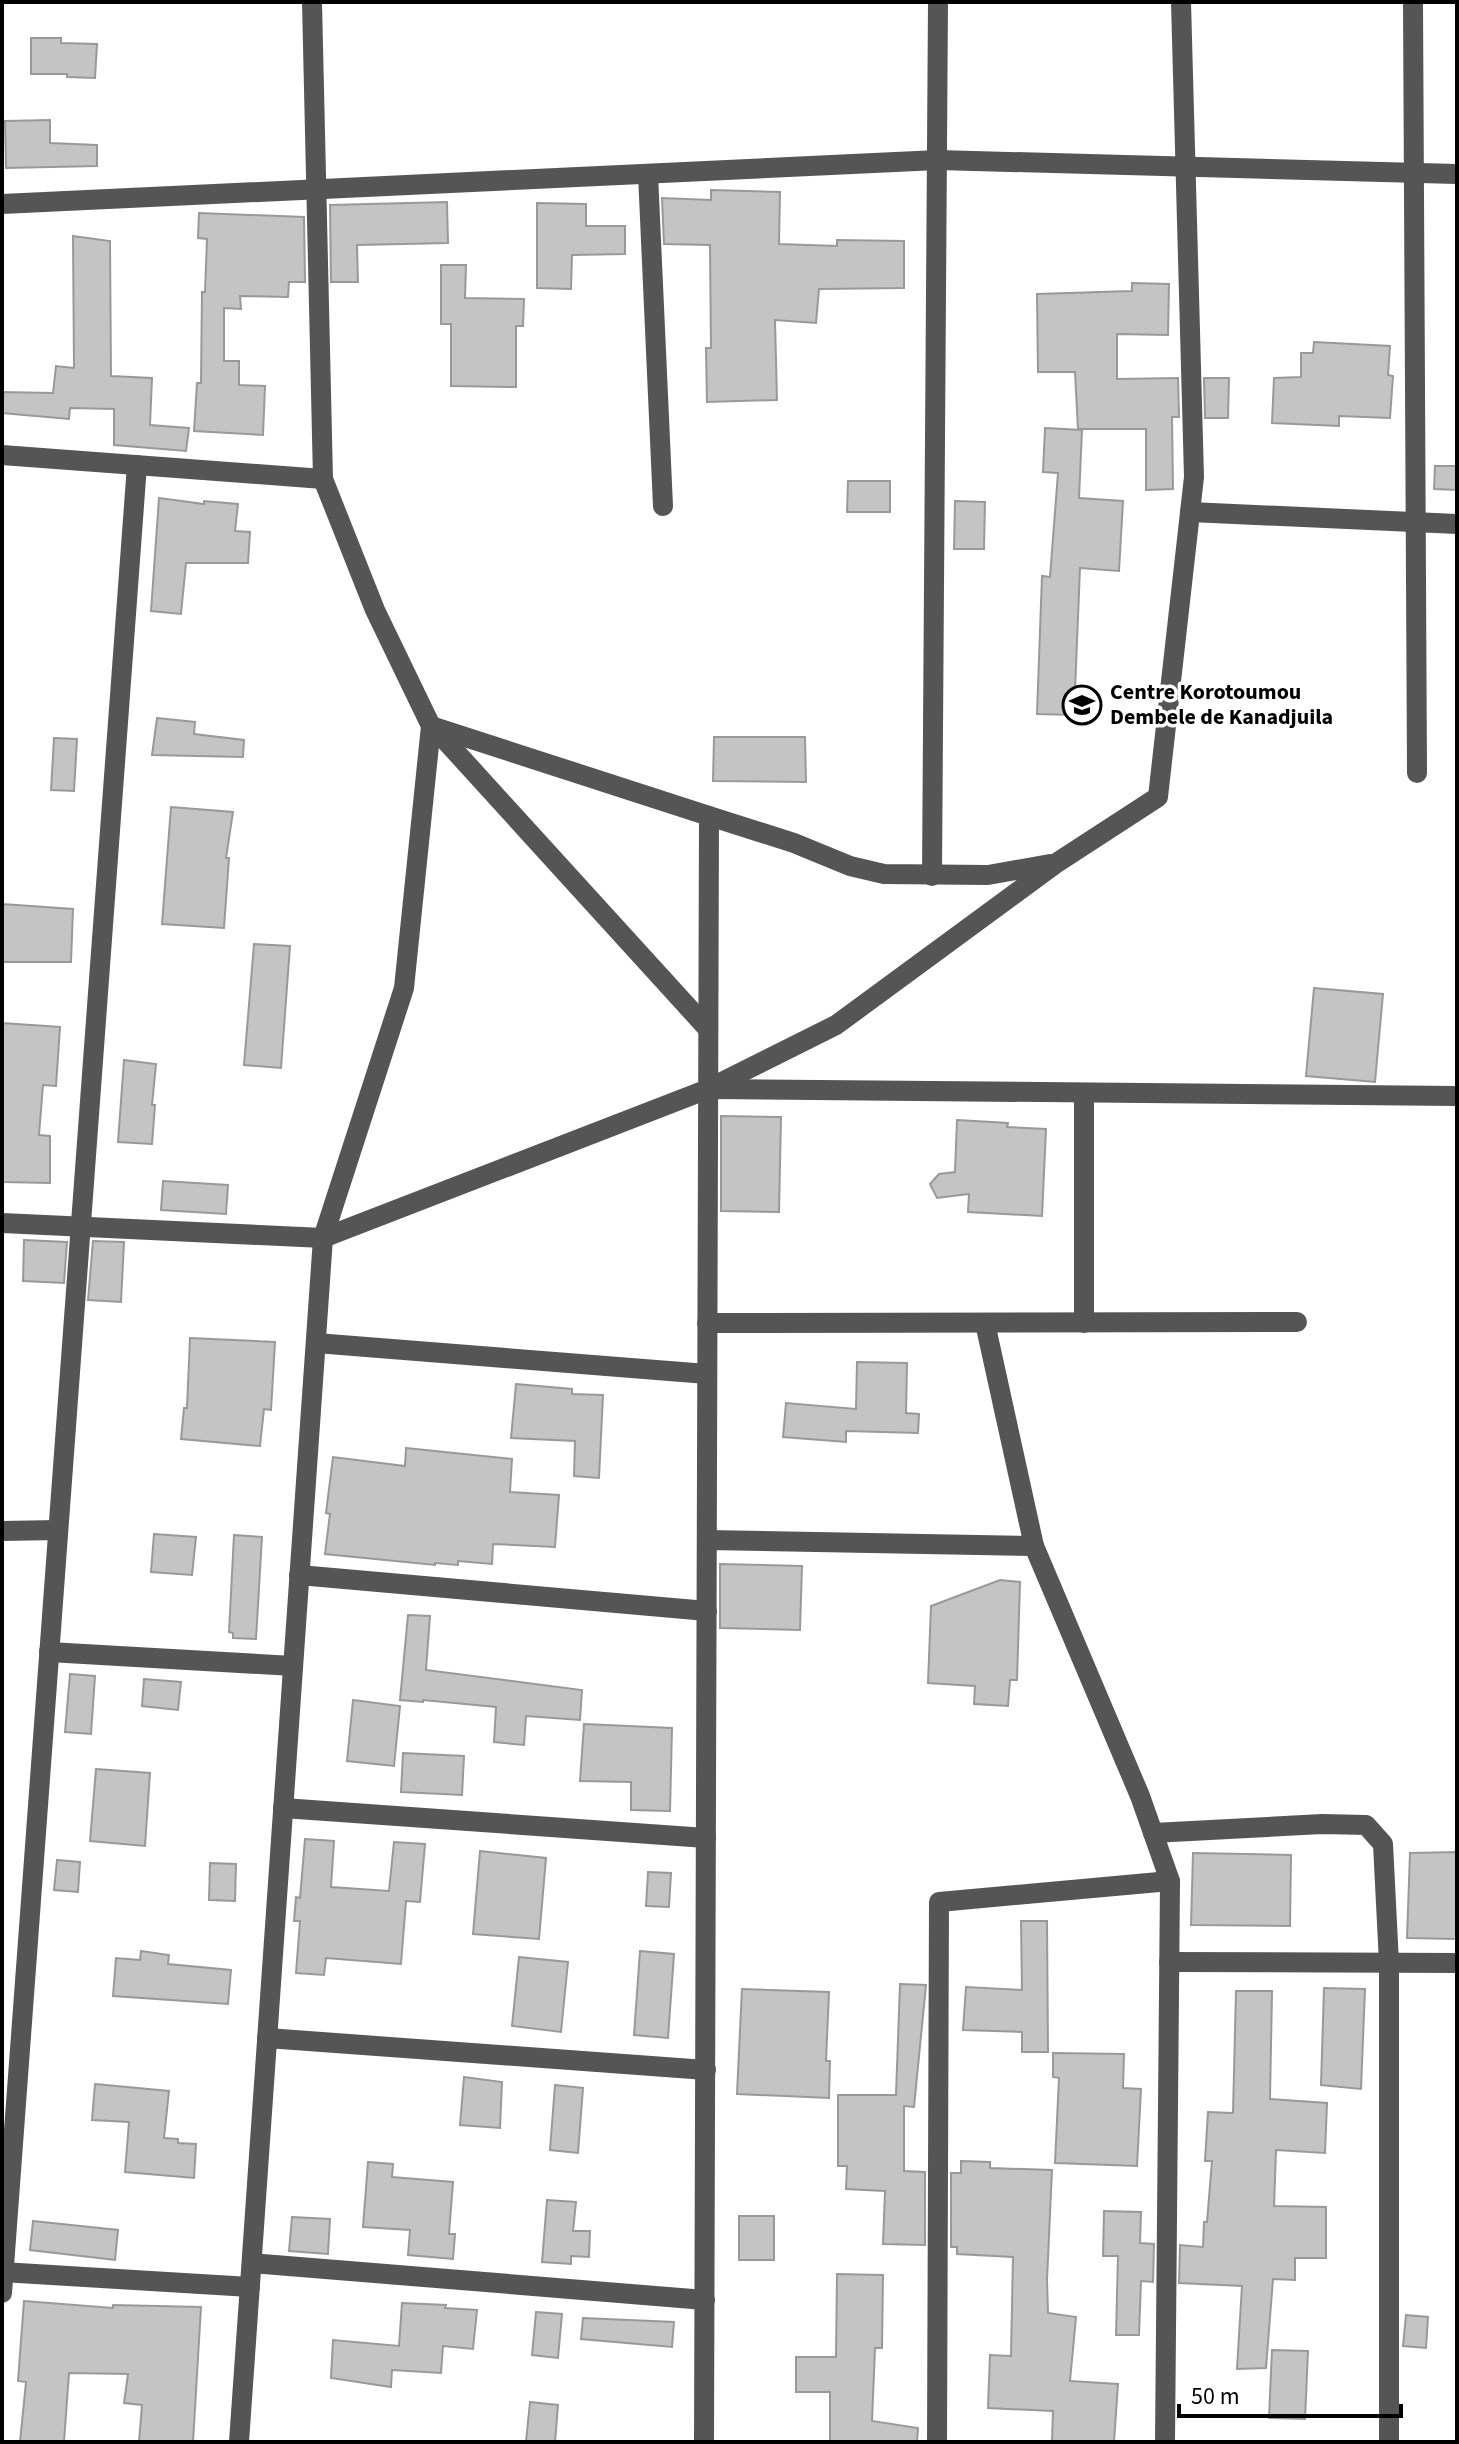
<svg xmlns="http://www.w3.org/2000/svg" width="1459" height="2444" viewBox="0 0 1459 2444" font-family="'Source Sans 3',sans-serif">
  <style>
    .building { fill: #c4c4c4; stroke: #999; stroke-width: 2 }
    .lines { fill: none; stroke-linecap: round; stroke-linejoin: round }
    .minor { stroke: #555; stroke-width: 20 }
    .labels { text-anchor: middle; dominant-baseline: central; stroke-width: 7; stroke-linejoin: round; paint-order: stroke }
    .poi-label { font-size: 22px; font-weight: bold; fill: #000; stroke: #fff; text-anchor: start }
  </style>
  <rect width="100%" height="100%" fill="#fff"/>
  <g class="building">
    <polygon points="31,38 61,38 61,43 97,44 95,78 67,77 67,74 31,74"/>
    <polygon points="50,120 50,143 97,145 97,166 6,168 5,121"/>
    <polygon points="711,190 780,192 779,244 837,246 837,240 904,241 904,288 819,289 816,323 775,320 777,400 707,402 706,348 711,348 710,245 664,244 662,198 711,200"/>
    <polygon points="447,202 448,243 357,245 358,282 331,282 330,205"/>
    <polygon points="537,203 586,204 586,226 625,226 625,254 572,255 571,289 537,288"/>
    <polygon points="199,213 304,217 305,282 289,282 288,297 240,296 241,309 224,308 224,361 239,361 239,385 265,386 263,435 194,431 197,383 201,383 202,292 205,292 207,239 198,238"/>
    <polygon points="73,236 110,241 111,376 152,378 150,425 189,428 186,451 114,445 114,409 70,408 69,419 2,413 2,392 53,393 56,366 74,368"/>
    <polygon points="441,265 466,265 465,298 524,299 523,326 516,326 516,387 451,386 451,324 441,324"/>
    <polygon points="1132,283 1169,284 1168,335 1117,334 1117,379 1178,378 1179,417 1172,417 1173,489 1146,490 1146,429 1078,429 1075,372 1038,372 1037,294 1132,291"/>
    <polygon points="1314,342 1390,346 1388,375 1393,376 1390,418 1339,416 1339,426 1272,423 1274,378 1301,377 1301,353 1313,353"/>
    <polygon points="1204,378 1229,378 1228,418 1205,418"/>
    <polygon points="1045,428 1082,430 1079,498 1123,501 1119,571 1080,568 1074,715 1037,714 1042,576 1050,577 1058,473 1043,472"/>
    <polygon points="1435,466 1457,466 1457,490 1434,489"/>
    <polygon points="848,481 890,481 890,512 847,512"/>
    <polygon points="159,498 204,504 204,501 238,504 235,531 250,532 248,563 186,563 181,614 151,611"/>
    <polygon points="955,501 985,502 984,549 954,549"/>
    <polygon points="157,718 195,722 194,734 244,740 243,757 152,755"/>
    <polygon points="714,737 805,737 806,782 713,781"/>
    <polygon points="54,738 77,739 74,791 51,790"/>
    <polygon points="171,807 233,812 226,858 229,858 224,928 162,924"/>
    <polygon points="2,904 73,909 71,962 2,962"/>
    <polygon points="254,944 290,946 281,1068 244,1065"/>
    <polygon points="1314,988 1383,994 1375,1082 1306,1076"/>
    <polygon points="2,1023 60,1027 56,1086 43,1085 39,1135 50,1136 50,1183 2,1182"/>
    <polygon points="124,1060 156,1064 152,1105 155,1105 152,1144 118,1142"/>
    <polygon points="721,1116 781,1117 779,1212 721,1211"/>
    <polygon points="957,1120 1008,1123 1007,1127 1046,1129 1042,1216 968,1212 969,1194 937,1198 930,1184 939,1174 955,1172"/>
    <polygon points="163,1181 228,1185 226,1214 161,1210"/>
    <polygon points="24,1240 67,1242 64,1283 23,1281"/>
    <polygon points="93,1241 124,1242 121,1302 88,1300"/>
    <polygon points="190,1338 275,1342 271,1410 264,1409 260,1446 181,1439 184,1408 187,1408"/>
    <polygon points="857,1362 907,1363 906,1413 919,1414 918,1433 846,1431 846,1442 783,1437 786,1403 856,1409"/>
    <polygon points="516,1384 572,1389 572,1394 603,1395 599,1478 574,1476 575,1441 511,1438"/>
    <polygon points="406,1448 512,1459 510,1492 559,1495 555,1547 493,1544 492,1564 458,1561 458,1565 435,1563 435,1565 325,1554 330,1514 326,1513 333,1457 405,1466"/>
    <polygon points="154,1534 196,1537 192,1575 151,1572"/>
    <polygon points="234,1535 262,1537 256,1639 233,1638 233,1633 229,1632"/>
    <polygon points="720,1564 802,1566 800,1630 720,1628"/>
    <polygon points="1000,1580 1020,1582 1017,1680 1010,1680 1008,1706 974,1704 975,1686 928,1683 931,1606"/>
    <polygon points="408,1615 430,1616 426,1670 582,1690 580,1720 526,1716 524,1745 494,1742 496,1707 423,1700 423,1702 400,1700"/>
    <polygon points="70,1674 95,1676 91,1734 65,1732"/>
    <polygon points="144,1679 181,1682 178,1710 142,1706"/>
    <polygon points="353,1700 400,1706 394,1766 347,1761"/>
    <polygon points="584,1724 672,1728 670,1811 631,1810 631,1782 580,1781"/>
    <polygon points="403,1753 464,1756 462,1795 401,1792"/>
    <polygon points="96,1769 150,1773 145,1846 90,1841"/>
    <polygon points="305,1839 334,1841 331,1887 389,1891 394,1842 425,1844 420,1902 406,1901 401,1964 326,1958 324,1975 296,1973 300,1921 294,1921 296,1897 300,1898"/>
    <polygon points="480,1851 546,1858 539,1939 473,1934"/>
    <polygon points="1457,1852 1457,1939 1407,1938 1410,1853"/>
    <polygon points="1193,1853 1291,1855 1290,1926 1191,1925"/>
    <polygon points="57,1860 80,1862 78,1892 54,1890"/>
    <polygon points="210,1863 236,1864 235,1901 209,1900"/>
    <polygon points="648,1872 671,1873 669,1907 646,1906"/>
    <polygon points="1021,1921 1047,1921 1048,2052 1022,2052 1022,2032 963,2030 966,1987 1022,1990"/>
    <polygon points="141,1951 169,1955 168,1964 231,1970 228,2004 113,1996 116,1958 140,1960"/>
    <polygon points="640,1951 674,1954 668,2038 634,2035"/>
    <polygon points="519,1957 568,1962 561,2032 512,2026"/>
    <polygon points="900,1984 926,1985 914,2107 904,2106 904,2171 925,2172 925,2245 883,2244 885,2191 846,2189 847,2166 838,2166 838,2095 896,2095"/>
    <polygon points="1324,1988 1365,1989 1361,2089 1321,2085"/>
    <polygon points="742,1989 829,1992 826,2061 830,2061 829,2098 737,2094"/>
    <polygon points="1236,1991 1272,1991 1270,2099 1327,2103 1325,2153 1276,2150 1274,2206 1326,2207 1326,2258 1295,2258 1295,2280 1273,2279 1266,2368 1237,2369 1242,2286 1179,2283 1180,2245 1203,2247 1204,2222 1207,2222 1212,2161 1205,2161 1208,2112 1233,2113"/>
    <polygon points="1053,2053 1124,2054 1123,2088 1141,2089 1137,2166 1055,2163 1059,2078 1053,2077"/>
    <polygon points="464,2077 502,2082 500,2128 460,2125"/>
    <polygon points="95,2084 169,2091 164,2138 178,2139 178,2143 196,2144 194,2178 125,2172 129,2122 92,2120"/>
    <polygon points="555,2085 583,2088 578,2153 550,2150"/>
    <polygon points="961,2161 990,2162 990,2168 1052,2170 1047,2280 1048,2313 1076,2317 1070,2381 1118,2384 1114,2442 1052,2442 1053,2411 988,2408 990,2355 1011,2356 1013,2257 957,2254 957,2247 951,2247 951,2173 961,2173"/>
    <polygon points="368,2162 393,2164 392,2177 453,2182 449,2234 455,2234 453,2259 408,2255 410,2230 363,2227"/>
    <polygon points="547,2200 576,2202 573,2231 590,2231 589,2257 571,2256 571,2264 542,2262"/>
    <polygon points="1104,2211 1141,2212 1140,2243 1154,2244 1153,2282 1141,2281 1139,2335 1116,2335 1118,2256 1103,2256"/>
    <rect x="739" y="2216" width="35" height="44"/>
    <polygon points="292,2217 330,2219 328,2254 289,2251"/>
    <polygon points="33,2221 118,2230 115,2260 30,2250"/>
    <polygon points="837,2274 883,2275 882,2348 875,2348 872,2421 918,2428 917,2442 830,2442 830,2392 796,2392 796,2357 836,2357"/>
    <polygon points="24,2301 113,2308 113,2305 201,2307 193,2442 139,2442 142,2405 124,2403 128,2374 69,2373 64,2442 20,2442 26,2382 18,2381"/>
    <polygon points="402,2303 446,2305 445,2308 477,2310 473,2349 443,2346 441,2373 392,2370 391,2387 331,2378 333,2340 399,2346"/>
    <polygon points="536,2312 562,2314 558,2358 532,2355"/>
    <polygon points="1406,2315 1428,2317 1426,2348 1403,2346"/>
    <polygon points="583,2318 674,2322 672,2347 581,2339"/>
    <polygon points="1272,2350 1308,2351 1305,2419 1269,2418"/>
    <polygon points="530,2402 558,2405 555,2442 526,2442"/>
  </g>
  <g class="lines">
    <g class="minor">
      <polyline points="1413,2 1417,773"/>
      <polyline points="648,174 663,506"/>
      <polyline points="2,204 938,160 1457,174"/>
      <polyline points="2,455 323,479"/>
      <polyline points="1190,512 1457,524"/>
      <polyline points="431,726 709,816 704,2442"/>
      <polyline points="434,728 708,1029"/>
      <polyline points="709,816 794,843 850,866 884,874 988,875 1050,864"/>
      <polyline points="932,876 938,2"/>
      <polyline points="712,1089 1457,1096"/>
      <polyline points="2,1223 323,1238 708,1089 836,1025 1058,862 1158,797 1194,477 1181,2"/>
      <polyline points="707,1323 1297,1322"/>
      <polyline points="985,1323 1034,1546 1140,1796 1170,1881 1165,2442"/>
      <polyline points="1084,1323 1084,1093"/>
      <polyline points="316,1343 707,1374"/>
      <polyline points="2,1531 58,1530"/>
      <polyline points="707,1540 1034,1546"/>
      <polyline points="299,1575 707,1611"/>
      <polyline points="49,1652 293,1666"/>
      <polyline points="283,1808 706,1838"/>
      <polyline points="1153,1833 1322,1824 1366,1825 1383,1844 1389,1963 1389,2442"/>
      <polyline points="1169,1962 1457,1963"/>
      <polyline points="267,2038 706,2070"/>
      <polyline points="252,2263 705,2300"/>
      <polyline points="2,2272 250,2287"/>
      <polyline points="2,2293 137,465"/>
      <polyline points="239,2442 323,1238 404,988 431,726 375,610 323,479 312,2"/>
      <polyline points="937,2442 939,1902 1170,1881"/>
    </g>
  </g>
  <defs>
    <symbol id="school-ring" viewBox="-11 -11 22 22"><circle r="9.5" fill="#fff" stroke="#000" stroke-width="1.5"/><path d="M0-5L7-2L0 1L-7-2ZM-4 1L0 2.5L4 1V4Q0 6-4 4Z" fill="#000"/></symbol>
  </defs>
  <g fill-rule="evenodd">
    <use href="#school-ring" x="1060" y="683" width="44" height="44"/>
  </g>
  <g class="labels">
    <g class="poi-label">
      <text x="1110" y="692">Centre Korotoumou<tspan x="1110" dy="25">Dembele de Kanadjuila</tspan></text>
    </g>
  </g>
  <rect width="1459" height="2444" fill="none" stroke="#000000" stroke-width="8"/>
  <path d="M1179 2404v12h222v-12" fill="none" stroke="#000000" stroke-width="4"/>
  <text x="1191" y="2404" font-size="24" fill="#000000" stroke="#ffffff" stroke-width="6" paint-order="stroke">50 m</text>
</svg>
